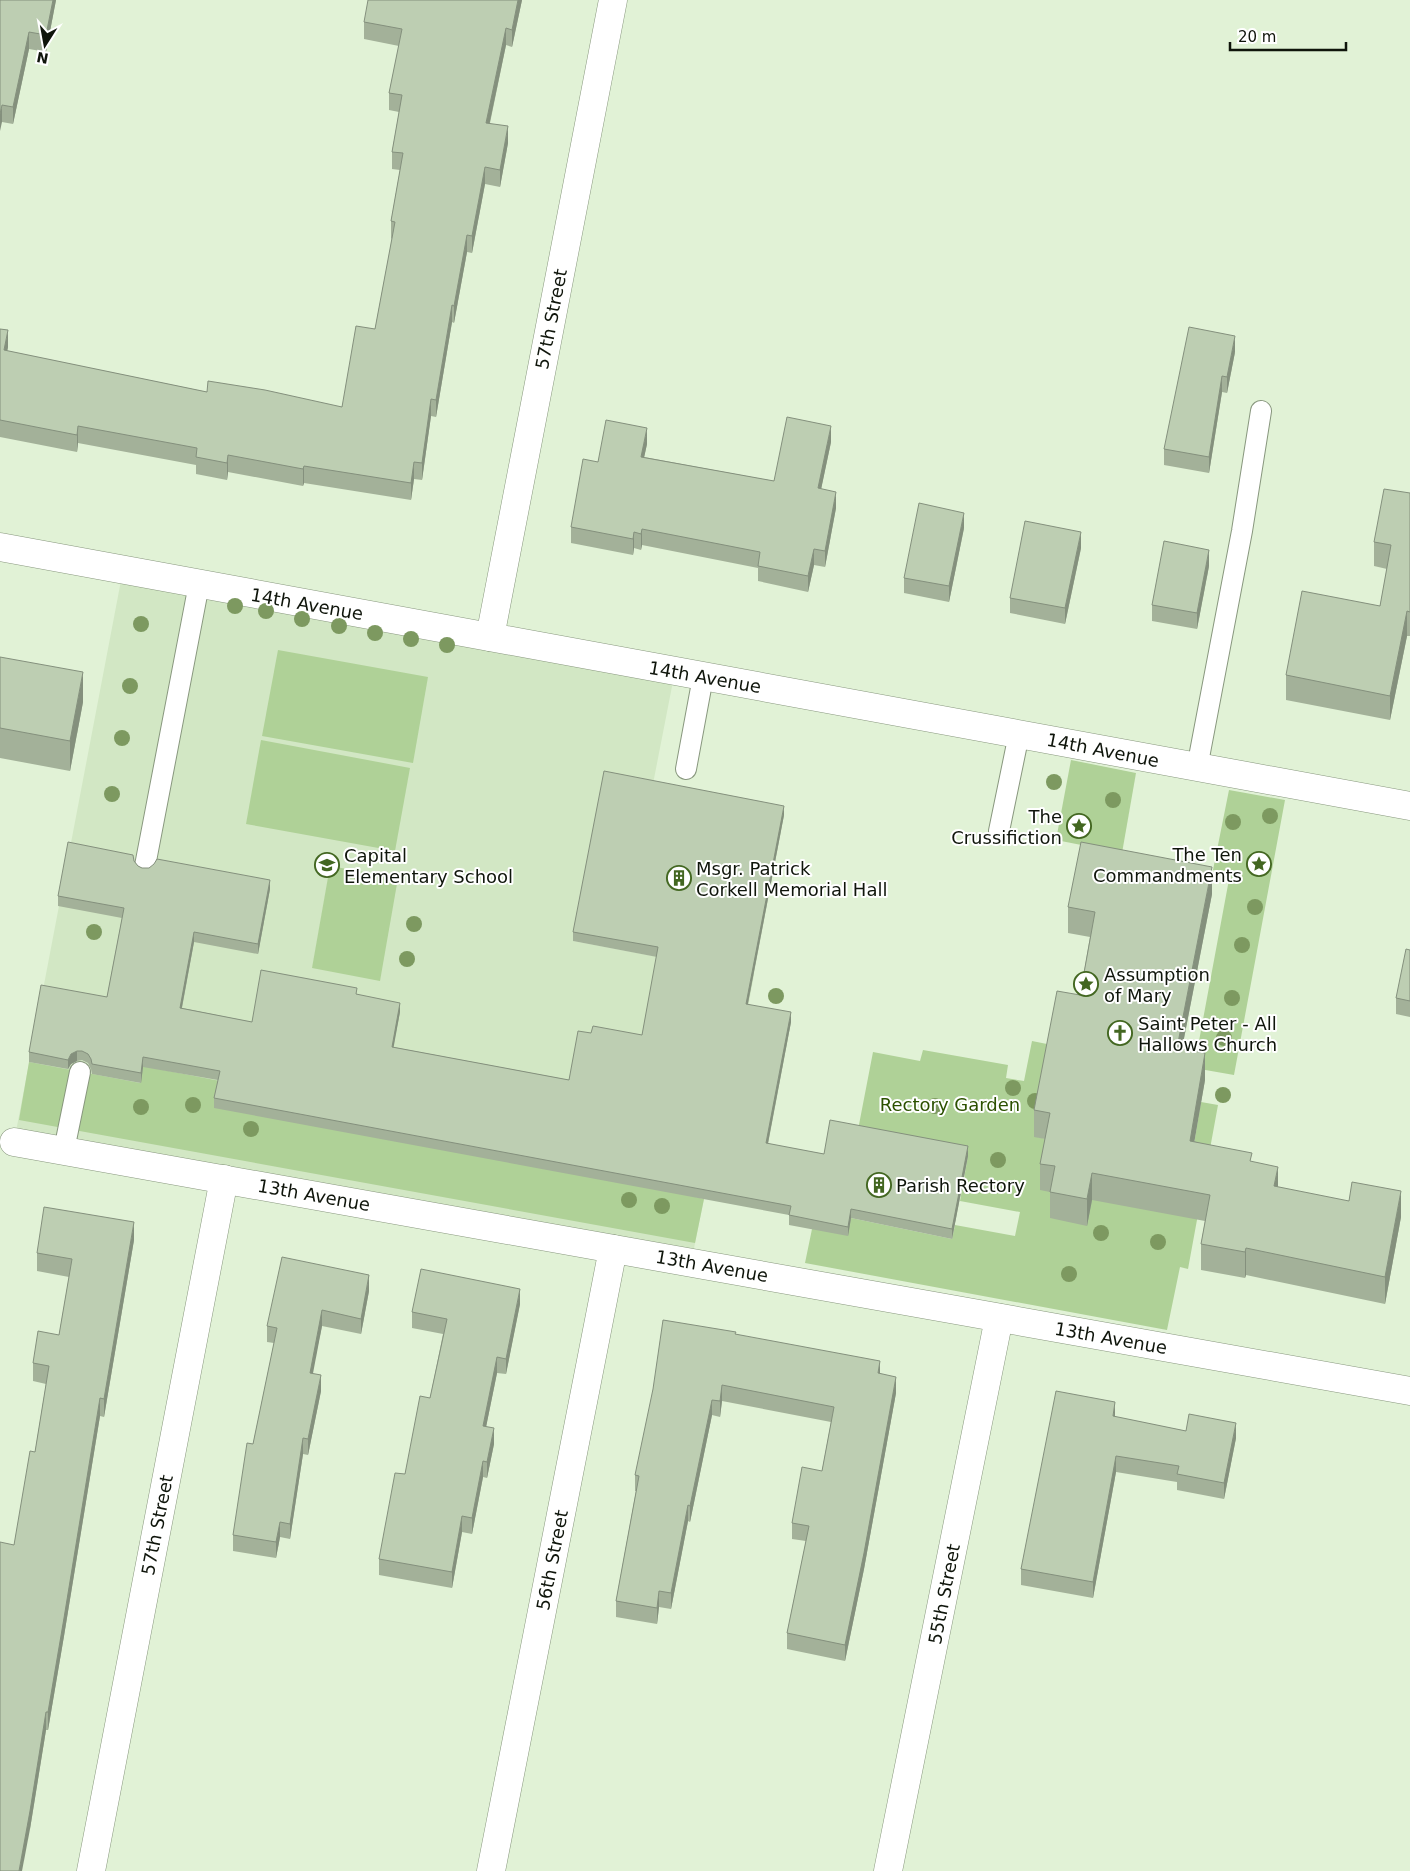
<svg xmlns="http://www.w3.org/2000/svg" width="1410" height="1871" viewBox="0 0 1410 1871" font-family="'DejaVu Sans',sans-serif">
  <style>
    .built { fill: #d2e7c4 }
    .green { fill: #afd197 }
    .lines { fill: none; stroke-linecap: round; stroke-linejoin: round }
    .service-casing { stroke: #88977e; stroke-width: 22 }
    .minor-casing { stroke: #88977e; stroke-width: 29 }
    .tertiary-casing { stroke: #88977e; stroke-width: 29 }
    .service { stroke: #fff; stroke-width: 20 }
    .minor { stroke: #fff; stroke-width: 28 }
    .tertiary { stroke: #fff; stroke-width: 28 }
    .tree { fill: #7d9960 }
    .wall { fill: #a3b199 }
    .shaded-wall { fill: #84907d }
    .building { fill: #bdceb2; stroke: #84907d }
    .labels { text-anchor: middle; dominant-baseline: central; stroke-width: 4; stroke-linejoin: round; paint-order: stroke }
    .street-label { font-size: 18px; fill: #0f150b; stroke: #fff }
    .poi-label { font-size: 18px; fill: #0f150b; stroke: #fff; text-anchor: start }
    .park-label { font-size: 18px; fill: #2c5100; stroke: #fff }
  </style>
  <rect width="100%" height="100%" fill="#e1f2d6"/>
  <polygon class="built" points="123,570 675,671 652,789 573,941 754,975 747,1013 704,1199 691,1263 14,1142"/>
  <g class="green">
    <polygon points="278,650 428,677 413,763 262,736"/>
    <polygon points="261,740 410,768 395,851 246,824"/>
    <polygon points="1071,760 1136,773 1122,853 1056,840"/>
    <polygon points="1229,790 1285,800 1234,1075 1194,1068 1230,874 1213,870"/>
    <polygon points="330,866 398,878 380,981 312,968"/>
    <polygon points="1032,1041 1052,1045 1034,1136 1050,1140 1055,1192 1092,1200 1191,1162 1201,1102 1218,1105 1188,1269 1180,1267 1167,1330 805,1263 812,1229 851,1218 952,1239 955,1225 1015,1236 1020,1212 960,1201 968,1156 857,1135 873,1052 920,1061 923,1050 1008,1065 1006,1078 1024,1081"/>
    <polygon points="29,1062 140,1083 143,1066 220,1081 704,1199 695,1243 19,1120"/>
  </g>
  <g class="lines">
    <defs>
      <g id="service">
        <polyline points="1197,768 1242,531 1261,411"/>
        <polyline points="686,769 703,677"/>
        <polyline points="999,831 1019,734"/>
        <polyline points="145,866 199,584"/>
        <polyline points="64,1150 80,1072"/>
      </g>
      <g id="minor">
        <polyline points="490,637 613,0"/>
        <polyline points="14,1142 1410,1391"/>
        <polyline points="91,1871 224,1179"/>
        <polyline points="491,1871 613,1249"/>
        <polyline points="888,1871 999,1318"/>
      </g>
      <polyline id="tertiary" points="0,547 1410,806"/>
    </defs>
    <use href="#service" class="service-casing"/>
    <use href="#minor" class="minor-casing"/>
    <use href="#tertiary" class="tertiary-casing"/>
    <use href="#service" class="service"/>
    <use href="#minor" class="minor"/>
    <use href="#tertiary" class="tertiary"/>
  </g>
  <g class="tree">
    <circle cx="235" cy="606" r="8"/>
    <circle cx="266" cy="611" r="8"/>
    <circle cx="302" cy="619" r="8"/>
    <circle cx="141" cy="624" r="8"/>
    <circle cx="339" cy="626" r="8"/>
    <circle cx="375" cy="633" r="8"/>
    <circle cx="411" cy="639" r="8"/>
    <circle cx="447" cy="645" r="8"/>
    <circle cx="130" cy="686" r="8"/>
    <circle cx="122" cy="738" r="8"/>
    <circle cx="1054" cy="782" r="8"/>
    <circle cx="112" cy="794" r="8"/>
    <circle cx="1113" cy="800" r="8"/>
    <circle cx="1270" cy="816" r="8"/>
    <circle cx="1233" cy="822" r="8"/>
    <circle cx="1255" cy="907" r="8"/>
    <circle cx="414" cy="924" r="8"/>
    <circle cx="94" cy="932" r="8"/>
    <circle cx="1242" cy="945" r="8"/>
    <circle cx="407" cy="959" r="8"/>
    <circle cx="776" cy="996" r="8"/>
    <circle cx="1232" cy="998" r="8"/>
    <circle cx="1224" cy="1038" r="8"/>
    <circle cx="1013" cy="1088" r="8"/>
    <circle cx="1223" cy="1095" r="8"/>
    <circle cx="1035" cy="1101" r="8"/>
    <circle cx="193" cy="1105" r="8"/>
    <circle cx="935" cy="1106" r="8"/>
    <circle cx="141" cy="1107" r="8"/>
    <circle cx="251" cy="1129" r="8"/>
    <circle cx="998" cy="1160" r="8"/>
    <circle cx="629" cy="1200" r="8"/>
    <circle cx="662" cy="1206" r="8"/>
    <circle cx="1101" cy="1233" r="8"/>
    <circle cx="1158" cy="1242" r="8"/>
    <circle cx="1069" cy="1274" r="8"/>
  </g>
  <g class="wall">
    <polygon points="0,0 56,0 46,52 29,49 13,124 2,122"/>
    <polygon points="522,0 512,47 506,45 490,123 508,143 500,187 485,184 472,253 467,252 454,323 452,322 436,417 431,416 422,480 414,479 411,500 304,483 303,486 228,472 227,480 196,474 196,465 78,443 77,452 0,437 0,329 8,347 7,351 207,392 342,407 375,329 392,239 391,238 391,221 400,170 392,169 392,152 399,112 389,110 389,93 399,46 364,39 364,22"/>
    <polygon points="1235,352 1227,393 1222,392 1209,473 1164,465 1164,449"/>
    <polygon points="831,442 821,489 836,508 825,567 814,565 808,592 758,581 758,568 642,545 641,550 634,548 633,555 571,543 571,527 598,462 647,444 644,457 774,481"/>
    <polygon points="1410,493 1410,636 1407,636 1390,720 1286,700 1286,675 1380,606 1387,569 1374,566 1374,542"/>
    <polygon points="964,528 949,602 904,593 904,578"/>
    <polygon points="1081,548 1065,624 1010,613 1010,598"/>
    <polygon points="1209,566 1197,629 1152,621 1152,605"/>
    <polygon points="0,657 83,702 70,771 0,758"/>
    <polygon points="784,815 748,1004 791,1022 768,1144 824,1154 968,1156 952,1239 851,1218 848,1236 789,1225 789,1215 214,1108 214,1098 218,1080 143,1067 141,1083 92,1074 91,1069 88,1063 82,1060 77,1061 71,1064 68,1069 29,1062 29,1052 107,997 122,918 58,906 58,896 134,861 138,866 142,868 270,889 258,954 194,942 182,1008 252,1022 357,994 400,1012 393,1047 569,1080 591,1033 642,1035 657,957 573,941 573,932"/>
    <polygon points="1212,894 1182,1049 1205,1080 1194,1141 1252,1162 1278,1187 1401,1217 1385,1304 1246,1275 1245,1278 1201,1270 1201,1244 1205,1221 1092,1200 1087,1226 1050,1218 1050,1192 1040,1190 1040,1164 1045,1139 1034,1137 1034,1110 1080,995 1090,937 1068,933 1068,907"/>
    <polygon points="1410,950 1410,1017 1396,1014 1396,998"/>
    <polygon points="134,1240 104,1417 100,1416 64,1636 48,1730 46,1730 30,1829 14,1545 35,1452 46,1384 33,1381 33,1363 59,1335 69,1277 37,1271 37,1253"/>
    <polygon points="369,1291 361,1334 322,1326 312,1373 321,1391 308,1455 303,1454 290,1539 280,1537 276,1558 233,1551 233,1535 253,1444 274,1343 267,1342 267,1326"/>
    <polygon points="520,1304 506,1374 497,1373 486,1427 494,1444 487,1478 483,1477 472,1534 462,1532 452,1588 379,1575 379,1559 405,1474 430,1398 443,1334 412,1328 412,1312"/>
    <polygon points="736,1334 880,1374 896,1393 864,1569 845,1661 787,1649 787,1633 806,1541 792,1539 792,1523 822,1471 831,1422 722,1401 720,1417 712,1415 690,1522 688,1521 671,1609 659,1607 657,1624 616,1617 616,1601 636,1491 635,1491 635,1475"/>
    <polygon points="1115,1417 1186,1431 1236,1438 1224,1499 1177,1490 1177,1482 1116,1472 1093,1598 1021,1585 1021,1569"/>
  </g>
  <g class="shaded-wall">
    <polygon points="53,0 56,0 46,52 46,35"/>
    <polygon points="518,0 522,0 512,47 512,30"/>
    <polygon points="506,28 506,45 486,140 486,123"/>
    <polygon points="29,32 29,49 13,124 13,107"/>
    <polygon points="2,105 2,122 0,131 0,114"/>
    <polygon points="508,126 508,143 500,187 500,170"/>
    <polygon points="485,167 485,184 472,253 472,236"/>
    <polygon points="467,235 467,252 454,323 454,306"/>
    <polygon points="452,305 452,322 436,417 436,400"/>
    <polygon points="8,330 8,347 4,367 4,350"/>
    <polygon points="1235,336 1235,352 1227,393 1227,377"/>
    <polygon points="1222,376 1222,392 1209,473 1209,457"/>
    <polygon points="431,399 431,416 422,480 422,463"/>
    <polygon points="78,426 78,443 77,452 77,435"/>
    <polygon points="831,426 831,442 818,504 818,488"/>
    <polygon points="647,428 647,444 641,472 641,457"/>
    <polygon points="228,455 228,472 227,480 227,463"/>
    <polygon points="414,462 414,479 411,500 411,483"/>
    <polygon points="304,466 304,483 303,486 303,469"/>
    <polygon points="836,492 836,508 825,567 825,551"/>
    <polygon points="964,513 964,528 949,602 949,586"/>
    <polygon points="642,529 642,545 641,550 641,534"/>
    <polygon points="634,532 634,548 633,555 633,539"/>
    <polygon points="1081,532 1081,548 1065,624 1065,608"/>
    <polygon points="814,549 814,565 808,592 808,576"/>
    <polygon points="1209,550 1209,566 1197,629 1197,613"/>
    <polygon points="1407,611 1407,636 1390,720 1390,696"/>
    <polygon points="83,672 83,702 70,771 70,741"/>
    <polygon points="784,806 784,815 746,1013 746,1004"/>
    <polygon points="1212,867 1212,894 1177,1074 1177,1048"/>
    <polygon points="270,880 270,889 258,954 258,944"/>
    <polygon points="194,932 194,942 180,1017 180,1008"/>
    <polygon points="400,1003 400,1012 392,1056 392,1047"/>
    <polygon points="791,1012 791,1022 766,1153 766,1143"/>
    <polygon points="77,1051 77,1061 71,1064 68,1069 68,1060 71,1054"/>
    <polygon points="1205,1053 1205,1080 1190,1167 1190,1141"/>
    <polygon points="143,1057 143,1067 141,1083 141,1073"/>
    <polygon points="968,1146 968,1156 952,1239 952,1229"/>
    <polygon points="1278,1167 1278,1194 1274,1186"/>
    <polygon points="1092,1173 1092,1200 1087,1226 1087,1199"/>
    <polygon points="1401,1191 1401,1217 1385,1304 1385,1277"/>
    <polygon points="851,1209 851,1218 848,1236 848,1227"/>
    <polygon points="134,1222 134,1240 104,1417 104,1399"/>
    <polygon points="1246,1248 1246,1275 1245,1278 1245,1252"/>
    <polygon points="369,1275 369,1291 361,1334 361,1319"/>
    <polygon points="520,1289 520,1304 506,1374 506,1359"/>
    <polygon points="322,1310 322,1326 310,1389 310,1373"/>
    <polygon points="497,1357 497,1373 483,1442 483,1426"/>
    <polygon points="880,1361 880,1377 878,1373"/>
    <polygon points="321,1375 321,1391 308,1455 308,1439"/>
    <polygon points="896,1377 896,1393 864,1569 845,1661 845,1645"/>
    <polygon points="722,1385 722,1401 720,1417 720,1401"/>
    <polygon points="100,1398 100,1416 64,1636 48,1730 48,1712"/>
    <polygon points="712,1400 712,1415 690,1522 690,1506"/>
    <polygon points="1115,1402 1115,1418 1113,1416"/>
    <polygon points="1236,1423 1236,1438 1224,1499 1224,1483"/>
    <polygon points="494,1428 494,1444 487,1478 487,1462"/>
    <polygon points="303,1438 303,1454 290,1539 290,1524"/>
    <polygon points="1116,1456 1116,1472 1093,1598 1093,1582"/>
    <polygon points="483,1461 483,1477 472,1534 472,1518"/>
    <polygon points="688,1505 688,1521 671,1609 671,1593"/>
    <polygon points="462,1516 462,1532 452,1588 452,1572"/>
    <polygon points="280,1522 280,1537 276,1558 276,1542"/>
    <polygon points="659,1591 659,1607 657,1624 657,1608"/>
    <polygon points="46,1712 46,1730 30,1829 22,1871 19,1871"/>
  </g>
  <g class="building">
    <polygon points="0,0 53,0 46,35 29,32 13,107 2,105 0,114"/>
    <polygon points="368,0 518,0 512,30 506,28 486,123 508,126 500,170 485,167 472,236 467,235 454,306 452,305 436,400 431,399 422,463 414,462 411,483 304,466 303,469 228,455 227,463 196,457 197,448 78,426 77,435 0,420 0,329 8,330 4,350 207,392 208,381 265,390 342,407 356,326 375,329 395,222 391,221 403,153 392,152 402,95 389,93 402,29 364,22"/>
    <polygon points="1189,327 1235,336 1227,377 1222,376 1209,457 1164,449"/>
    <polygon points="787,417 831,426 818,488 836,492 825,551 814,549 808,576 758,566 760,552 642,529 641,534 634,532 633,539 571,527 583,459 598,462 606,420 647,428 641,457 774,481"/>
    <polygon points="1384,489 1410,493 1410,612 1407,611 1390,696 1286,675 1302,591 1380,606 1391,545 1374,542"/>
    <polygon points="919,503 964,513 949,586 904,578"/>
    <polygon points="1025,521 1081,532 1065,608 1010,598"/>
    <polygon points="1164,541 1209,550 1197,613 1152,605"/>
    <polygon points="0,657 83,672 70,741 0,728"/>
    <polygon points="604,771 784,806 746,1004 791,1012 766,1143 824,1154 830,1120 968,1146 952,1229 851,1209 848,1227 789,1215 791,1206 214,1098 220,1071 143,1057 141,1073 92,1064 91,1059 88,1054 82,1051 77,1051 71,1054 68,1060 29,1052 41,985 107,997 124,908 58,896 68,842 133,855 134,861 138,866 142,868 149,868 154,864 157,859 270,880 258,944 194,932 180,1008 252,1022 261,970 357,988 356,994 400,1003 392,1047 569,1080 578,1031 591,1033 593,1026 642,1035 658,947 573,932"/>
    <polygon points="1081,842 1212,867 1177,1048 1205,1053 1190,1141 1252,1153 1250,1161 1278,1167 1274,1186 1349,1201 1352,1182 1401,1191 1385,1277 1246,1248 1245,1252 1201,1244 1210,1195 1092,1173 1087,1199 1050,1192 1055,1166 1040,1164 1050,1113 1034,1110 1057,991 1080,995 1095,912 1068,907"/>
    <polygon points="1406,949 1410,950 1410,1001 1396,998"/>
    <polygon points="44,1207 134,1222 104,1399 100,1398 64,1618 48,1712 46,1712 30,1811 19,1871 0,1871 0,1542 14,1545 30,1451 35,1452 49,1366 33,1363 38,1331 59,1335 72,1259 37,1253"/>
    <polygon points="282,1257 369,1275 361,1319 322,1310 310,1373 321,1375 308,1439 303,1438 290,1524 280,1522 276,1542 233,1535 247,1443 253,1444 277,1328 267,1326"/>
    <polygon points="421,1269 520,1289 506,1359 497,1357 483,1426 494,1428 487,1462 483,1461 472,1518 462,1516 452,1572 379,1559 395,1473 405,1474 420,1396 430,1398 447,1319 412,1312"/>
    <polygon points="663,1320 736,1332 735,1334 880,1361 878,1373 896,1377 864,1553 845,1645 787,1633 809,1526 792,1523 802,1467 822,1471 834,1407 722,1385 720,1401 712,1400 690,1506 688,1505 671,1593 659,1591 657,1608 616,1601 639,1476 635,1475 653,1389"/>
    <polygon points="1056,1391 1115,1402 1113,1416 1186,1431 1189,1414 1236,1423 1224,1483 1177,1474 1179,1466 1116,1456 1093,1582 1021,1569"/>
  </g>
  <defs>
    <symbol id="sight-ring" viewBox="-11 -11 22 22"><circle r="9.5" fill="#fff" stroke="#436721" stroke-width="1.5"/><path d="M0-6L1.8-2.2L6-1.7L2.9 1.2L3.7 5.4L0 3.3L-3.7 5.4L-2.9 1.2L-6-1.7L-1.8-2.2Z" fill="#436721"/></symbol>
    <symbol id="school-ring" viewBox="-11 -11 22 22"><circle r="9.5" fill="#fff" stroke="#436721" stroke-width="1.5"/><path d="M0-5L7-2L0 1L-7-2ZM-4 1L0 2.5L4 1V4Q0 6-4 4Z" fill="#436721"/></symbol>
    <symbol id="building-ring" viewBox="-11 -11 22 22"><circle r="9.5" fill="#fff" stroke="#436721" stroke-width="1.5"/><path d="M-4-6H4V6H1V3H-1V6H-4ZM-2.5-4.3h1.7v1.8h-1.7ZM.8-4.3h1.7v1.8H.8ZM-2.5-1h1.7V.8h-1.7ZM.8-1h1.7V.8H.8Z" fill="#436721"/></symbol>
    <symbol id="church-ring" viewBox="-11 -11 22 22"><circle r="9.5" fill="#fff" stroke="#436721" stroke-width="1.5"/><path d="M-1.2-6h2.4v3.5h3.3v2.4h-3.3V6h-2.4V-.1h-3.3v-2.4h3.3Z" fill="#436721"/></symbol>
  </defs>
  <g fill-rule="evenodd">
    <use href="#sight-ring" x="1065" y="812" width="28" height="28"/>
    <use href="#sight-ring" x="1245" y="850" width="28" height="28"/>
    <use href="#school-ring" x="313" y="851" width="28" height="28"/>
    <use href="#building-ring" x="665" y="864" width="28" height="28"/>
    <use href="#sight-ring" x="1072" y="970" width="28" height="28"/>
    <use href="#church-ring" x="1106" y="1019" width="28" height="28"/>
    <use href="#building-ring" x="865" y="1171" width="28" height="28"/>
  </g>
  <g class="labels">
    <g class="street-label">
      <text transform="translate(551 319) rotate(-79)">57th Street</text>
      <text transform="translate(307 604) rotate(10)">14th Avenue</text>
      <text transform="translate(705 677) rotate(10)">14th Avenue</text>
      <text transform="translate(1103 750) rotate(11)">14th Avenue</text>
      <text transform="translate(314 1195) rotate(10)">13th Avenue</text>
      <text transform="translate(712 1266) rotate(10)">13th Avenue</text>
      <text transform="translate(1111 1338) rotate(10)">13th Avenue</text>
      <text transform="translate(157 1525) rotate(-79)">57th Street</text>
      <text transform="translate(552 1560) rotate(-79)">56th Street</text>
      <text transform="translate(944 1594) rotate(-79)">55th Street</text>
    </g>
    <g class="poi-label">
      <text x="1062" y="816" text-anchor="end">The<tspan x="1062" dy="21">Crussifiction</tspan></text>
      <text x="1242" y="854" text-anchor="end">The Ten<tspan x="1242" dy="21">Commandments</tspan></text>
      <text x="344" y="855">Capital<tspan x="344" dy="21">Elementary School</tspan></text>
      <text x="696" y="868">Msgr. Patrick<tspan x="696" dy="21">Corkell Memorial Hall</tspan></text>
      <text x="1104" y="974">Assumption<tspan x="1104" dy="21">of Mary</tspan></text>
      <text x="1138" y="1023">Saint Peter - All<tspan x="1138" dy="21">Hallows Church</tspan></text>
      <text x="896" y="1185">Parish Rectory</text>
    </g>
    <g class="park-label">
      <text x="950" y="1104">Rectory Garden</text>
    </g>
  </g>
  <g transform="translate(45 45) rotate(191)" stroke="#ffffff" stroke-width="4" paint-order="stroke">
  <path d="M0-4L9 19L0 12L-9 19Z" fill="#0f150b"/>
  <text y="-8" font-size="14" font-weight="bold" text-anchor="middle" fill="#0f150b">N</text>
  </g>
  <path d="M1230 42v8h116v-8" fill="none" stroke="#0f150b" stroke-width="2.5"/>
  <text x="1238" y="42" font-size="15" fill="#0f150b" stroke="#ffffff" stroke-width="4" paint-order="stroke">20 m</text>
</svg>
